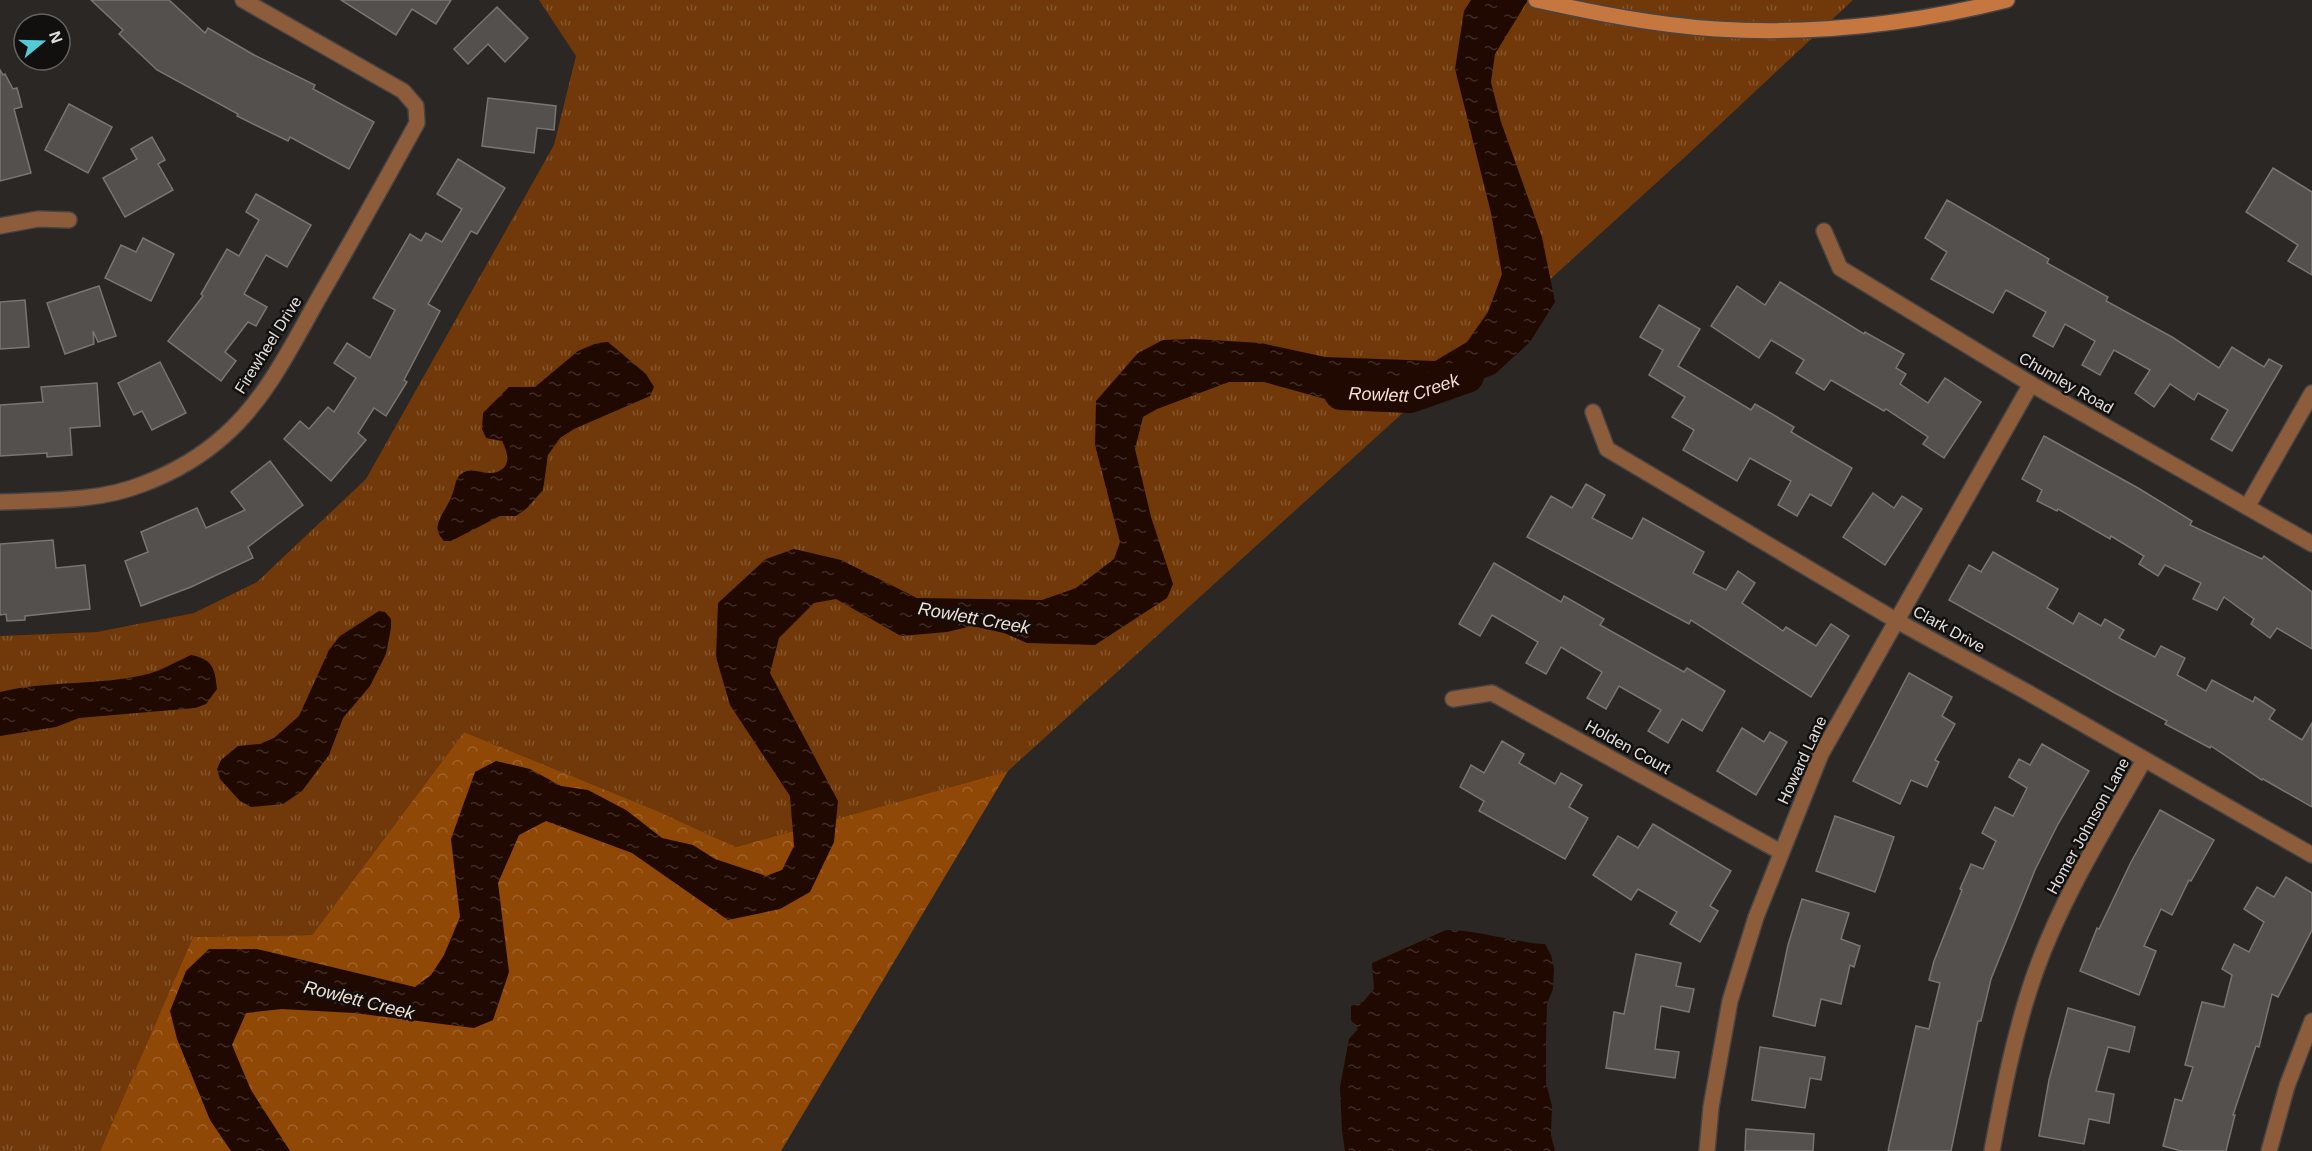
<svg xmlns="http://www.w3.org/2000/svg" width="2312" height="1151" viewBox="0 0 2312 1151" font-family="Arial,sans-serif">
  <style>
    .grass { fill: url(#grass-tufts) }
    .forest { fill: url(#forest-crowns) }
    .water { fill: url(#water-ripples) }
    .lines { fill: none; stroke-linecap: round; stroke-linejoin: round }
    .river { stroke: #200900; stroke-width: 34 }
    .building { fill: #54504d; stroke: #797572; stroke-width: 1.5 }
    .street-casing { stroke: #484443; stroke-width: 18 }
    .secondary-casing { stroke: #484443; stroke-width: 18 }
    .street { stroke: #8d5c3b; stroke-width: 15 }
    .secondary { stroke: #c67740; stroke-width: 15 }
    .labels { text-anchor: middle; dominant-baseline: central; stroke-width: 5; stroke-linejoin: round; paint-order: stroke }
    .street-label { font-size: 16px; fill: #e2dfde; stroke: #12100f }
    .water-label { font-size: 18px; font-style: italic; fill: #f4ded1; stroke: #12100f }
  </style>
  <defs>
    <pattern id="grass-tufts" width="24" height="20" patternUnits="userSpaceOnUse" patternTransform="scale(1.5)"><rect width="24" height="20" fill="#713909"/><path d="M3 7l-1-3M5 7V3M7 7l1-3M15 17l-1-3M17 17v-4M19 17l1-3" fill="none" stroke="#85552c"/></pattern>
    <pattern id="forest-crowns" width="20" height="18" patternUnits="userSpaceOnUse" patternTransform="scale(1.5)"><rect width="20" height="18" fill="#904807"/><path d="M2 6a3 3 0 1 1 6 0M12 15a3 3 0 1 1 6 0" fill="none" stroke="#9f622b"/></pattern>
    <pattern id="water-ripples" width="26" height="14" patternUnits="userSpaceOnUse" patternTransform="scale(1.5)"><rect width="26" height="14" fill="#200900"/><path d="M2 4q2-2 4 0t4 0M15 11q2-2 4 0t4 0" fill="none" stroke="#402c25"/></pattern>
  </defs>
  <rect width="100%" height="100%" fill="#2b2725"/>
  <polygon class="grass" points="539,0 1853,0 1686,156 1008,771 736,847 655,810 464,732 312,935 193,937 100,1151 0,1151 0,636 97,632 194,613 257,582 366,479 554,145 576,56"/>
  <polygon class="forest" points="464,732 655,810 736,847 1008,771 781,1151 100,1151 193,937 312,935"/>
  <g class="water">
    <polygon points="1471,0 1528,0 1495,54 1491,82 1501,122 1542,237 1555,302 1530,342 1495,374 1459,388 1329,400 1264,382 1229,382 1157,409 1143,417 1135,449 1151,517 1173,584 1167,598 1095,645 1027,643 1004,633 972,626 947,632 901,636 836,599 814,603 779,638 770,673 838,801 834,842 810,892 780,909 728,920 632,853 546,821 519,835 498,883 509,972 493,1020 474,1028 354,1013 282,1009 246,1013 232,1045 251,1090 290,1151 231,1151 210,1120 177,1039 170,1011 186,971 209,949 257,949 415,987 431,975 444,955 460,917 451,839 475,772 496,761 530,769 561,786 588,790 626,810 662,838 693,845 715,859 766,876 782,870 794,846 790,796 730,705 716,657 718,603 766,559 794,549 841,560 917,598 1042,600 1076,588 1114,559 1120,542 1095,445 1096,401 1138,353 1163,340 1194,339 1261,343 1325,357 1435,361 1467,342 1488,312 1502,274 1491,213 1455,69 1464,11"/>
    <path d="M 608,342 L 646,374 L 654,387 L 650,396 L 574,429 L 560,438 L 548,455 L 543,490 L 527,508 L 516,516 L 500,516 L 451,541 L 444,541 C 440,536 436,531 438,524 C 440,515 449,505 452,495 C 455,489 455,478 461,474 C 471,466 481,474 492,473 C 512,470 509,454 502,441 L 486,438 L 482,429 L 483,413 L 509,387 L 535,387 L 578,351 L 597,343 Z"/>
    <polygon points="379,611 385,612 391,619 391,628 386,654 370,686 343,718 329,755 302,791 283,804 251,807 240,801 220,779 217,769 221,760 238,746 260,744 274,738 299,716 329,650 340,636"/>
    <path d="M 191,655 C 213,659 215,669 217,689 L 206,704 L 195,708 L 79,718 L 56,727 L 0,736 L 0,692 C 49,680 100,686 148,674 C 163,670 177,661 191,655 Z"/>
    <path d="M 1446,930 C 1480,930 1511,942 1545,944 L 1551,955 L 1554,969 L 1553,989 L 1547,1004 L 1546,1040 L 1546,1083 L 1552,1106 L 1551,1135 L 1555,1151 L 1345,1151 L 1342,1131 L 1340,1087 L 1349,1039 L 1358,1029 L 1351,1020 L 1351,1006 L 1363,1002 L 1374,989 L 1372,963 Z"/>
  </g>
  <g class="lines">
    <path class="river" id="s1" d="M 1341,393 L 1410,396 L 1467,376"/>
  </g>
  <g class="building">
    <polygon points="91,0 169,0 205,33 208,28 254,55 315,85 313,89 374,122 349,169 290,137 288,141 237,116 238,114 157,70 119,34 123,30"/>
    <polygon points="341,0 451,0 436,24 412,9 396,35"/>
    <polygon points="497,7 528,38 505,62 488,44 468,64 454,49"/>
    <polygon points="0,70 3,75 5,74 13,89 17,88 22,107 14,109 31,173 0,181"/>
    <polygon points="488,98 556,106 554,130 537,128 534,153 482,146"/>
    <polygon points="69,104 112,127 88,173 45,150"/>
    <polygon points="152,137 165,160 158,164 173,190 125,217 103,178 137,159 131,149"/>
    <polygon points="458,159 505,188 477,234 471,231 428,304 440,311 404,380 407,382 386,416 374,408 358,433 366,440 331,481 284,439 300,421 309,429 328,407 334,412 356,378 334,363 347,343 370,358 395,310 373,298 410,234 421,241 426,233 442,242 462,209 437,194"/>
    <polygon points="2273,168 2312,192 2312,275 2288,261 2298,245 2246,212"/>
    <polygon points="256,194 311,225 287,267 266,255 244,294 267,307 256,326 248,322 225,352 236,361 221,381 168,341 203,296 201,294 227,249 239,256 259,220 246,212"/>
    <polygon points="1947,200 2049,259 2047,263 2108,297 2106,301 2172,337 2219,368 2232,347 2264,367 2269,359 2282,366 2232,451 2211,439 2228,410 2198,393 2194,400 2170,384 2154,407 2135,393 2150,370 2114,350 2100,375 2082,365 2095,341 2065,324 2053,347 2033,336 2046,312 2006,290 1993,313 1931,279 1947,252 1925,238"/>
    <polygon points="143,238 174,254 151,301 105,278 121,245 136,252"/>
    <polygon points="1780,282 1864,334 1865,332 1904,354 1896,368 1906,374 1900,384 1928,403 1945,378 1981,402 1944,458 1923,444 1928,437 1886,409 1884,411 1831,380 1824,390 1796,373 1804,360 1771,340 1759,358 1711,326 1737,286 1765,305"/>
    <polygon points="99,286 116,336 98,342 93,331 94,344 65,354 47,303"/>
    <polygon points="25,300 29,347 0,349 0,302"/>
    <polygon points="1659,305 1700,329 1678,366 1751,410 1755,404 1794,427 1791,432 1852,468 1831,506 1810,494 1797,516 1778,505 1791,481 1750,458 1737,481 1683,450 1694,430 1672,417 1685,397 1649,375 1663,350 1640,337"/>
    <polygon points="160,362 186,413 152,430 142,411 134,415 118,383"/>
    <polygon points="97,383 100,426 70,428 72,455 47,457 47,453 0,456 0,405 43,402 41,387"/>
    <polygon points="2044,436 2138,488 2192,521 2190,525 2262,559 2264,556 2312,592 2312,649 2277,628 2270,638 2251,624 2254,619 2224,597 2217,610 2193,599 2201,583 2165,565 2158,576 2139,564 2144,556 2111,536 2110,539 2058,509 2057,511 2037,501 2042,490 2022,479"/>
    <polygon points="270,461 303,505 248,547 253,558 191,587 141,606 125,561 148,552 141,532 197,508 206,528 245,510 231,492"/>
    <polygon points="1586,484 1605,495 1592,518 1632,539 1643,518 1704,552 1693,573 1726,590 1738,571 1755,583 1742,603 1783,631 1786,627 1816,646 1831,624 1849,636 1811,697 1691,620 1689,624 1527,537 1551,496 1572,508"/>
    <polygon points="1873,493 1894,508 1902,496 1922,509 1885,565 1843,537"/>
    <polygon points="53,540 56,568 85,565 90,609 25,616 25,620 7,621 6,614 0,615 0,544"/>
    <polygon points="1993,552 2058,589 2047,608 2073,624 2079,613 2101,626 2105,619 2124,630 2119,638 2155,657 2161,646 2185,658 2177,675 2206,691 2212,680 2253,702 2255,697 2275,710 2269,719 2302,740 2312,723 2312,807 2263,779 2262,780 2211,746 2210,748 2165,724 2167,721 2113,692 1949,600 1969,565 1981,572"/>
    <polygon points="1494,563 1561,602 1564,596 1604,619 1600,625 1684,672 1687,668 1725,691 1702,731 1682,719 1668,743 1648,731 1661,710 1619,686 1606,709 1587,698 1602,672 1561,647 1546,674 1526,663 1538,642 1492,615 1480,636 1459,624"/>
    <polygon points="1909,673 1952,697 1942,716 1955,724 1935,760 1939,762 1927,787 1911,780 1900,804 1853,781"/>
    <polygon points="1742,728 1764,742 1770,732 1787,742 1756,795 1717,771"/>
    <polygon points="1502,741 1524,754 1519,763 1555,784 1561,773 1582,785 1569,807 1588,818 1565,859 1479,811 1484,801 1460,787 1471,765 1484,773"/>
    <polygon points="2042,744 2089,771 2058,824 2035,870 1991,979 1981,1021 1978,1021 1951,1151 1888,1151 1916,1026 1929,1029 1940,983 1929,980 1934,961 1962,890 1960,889 1971,864 1983,869 1996,841 1982,833 1995,807 2013,816 2027,788 2009,777 2019,759 2030,765"/>
    <polygon points="2160,810 2214,840 2191,881 2189,880 2172,915 2161,909 2144,946 2156,951 2139,995 2080,971 2097,928 2099,929 2131,862"/>
    <polygon points="1835,816 1894,837 1875,892 1816,871"/>
    <polygon points="1653,824 1731,871 1710,906 1718,911 1700,942 1670,924 1677,912 1638,889 1631,900 1593,875 1618,836 1638,848"/>
    <polygon points="2286,877 2312,893 2312,930 2278,997 2272,994 2259,1047 2256,1046 2233,1115 2235,1115 2226,1151 2181,1151 2163,1146 2175,1099 2182,1101 2193,1067 2185,1065 2202,1002 2224,1007 2232,975 2222,969 2234,944 2249,952 2264,922 2244,909 2257,887 2274,897"/>
    <polygon points="1802,899 1849,913 1841,939 1860,946 1854,967 1850,965 1841,1004 1821,999 1815,1026 1773,1016 1788,945"/>
    <polygon points="1636,954 1681,963 1676,986 1694,989 1689,1012 1661,1006 1655,1049 1679,1052 1675,1078 1606,1068 1614,1012 1624,1014"/>
    <polygon points="2068,1008 2135,1027 2129,1052 2108,1047 2096,1091 2114,1094 2109,1123 2089,1119 2084,1144 2039,1136 2049,1080"/>
    <polygon points="1760,1047 1825,1057 1821,1080 1810,1078 1805,1108 1752,1100"/>
    <polygon points="1746,1129 1814,1134 1813,1151 1745,1151"/>
  </g>
  <g class="lines">
    <defs>
      <g id="street">
        <polyline points="0,226 38,219 69,220"/>
        <polyline points="1824,231 1840,268 2031,384 2312,544"/>
        <polyline points="1593,412 1607,449 1897,621 2027,692 2312,855"/>
        <path d="M 0,502 C 48,500 98,502 143,484 C 172,473 202,456 225,435 C 265,400 291,347 317,301 C 351,242 384,183 417,123 L 416,106 L 403,91 L 243,0"/>
        <polyline points="2247,507 2312,393"/>
        <polyline points="1453,699 1492,693 1781,852"/>
        <polyline points="1707,1151 1711,1107 1730,1001 1756,917 1821,754 2031,384"/>
        <path d="M 1992,1151 C 2003,1091 2015,1030 2035,973 C 2062,897 2105,829 2144,760"/>
        <polyline points="2269,1151 2287,1086 2312,1021"/>
      </g>
      <path id="secondary" d="M 1536,0 C 1595,13 1655,25 1716,29 C 1814,35 1912,24 2007,0"/>
    </defs>
    <use href="#street" class="street-casing"/>
    <use href="#secondary" class="secondary-casing"/>
    <use href="#street" class="street"/>
    <use href="#secondary" class="secondary"/>
  </g>
  <g class="labels">
    <g class="street-label">
      <text transform="translate(268 345) rotate(-58)">Firewheel Drive</text>
      <text transform="translate(2066 383) rotate(30)">Chumley Road</text>
      <text transform="translate(1949 629) rotate(29)">Clark Drive</text>
      <text transform="translate(1628 747) rotate(29)">Holden Court</text>
      <text transform="translate(1802 760) rotate(-65)">Howard Lane</text>
      <text transform="translate(2088 826) rotate(-61)">Homer Johnson Lane</text>
    </g>
    <g class="water-label">
      <text stroke="none"><textPath href="#s1" startOffset="64">Rowlett Creek</textPath></text>
      <text transform="translate(974 618) rotate(10)">Rowlett Creek</text>
      <text transform="translate(359 1000) rotate(14)">Rowlett Creek</text>
    </g>
  </g>
  <g transform="translate(42 42) rotate(71)"><circle r="28" fill="#12100f" stroke="#656362" stroke-width="1.5"/>
  <path d="M0-4.5L10 22L0 15L-10 22Z" fill="#52cbd7"/>
  <text y="-9" font-size="16" font-weight="bold" text-anchor="middle" fill="#e2dfde">N</text>
  </g>
</svg>
